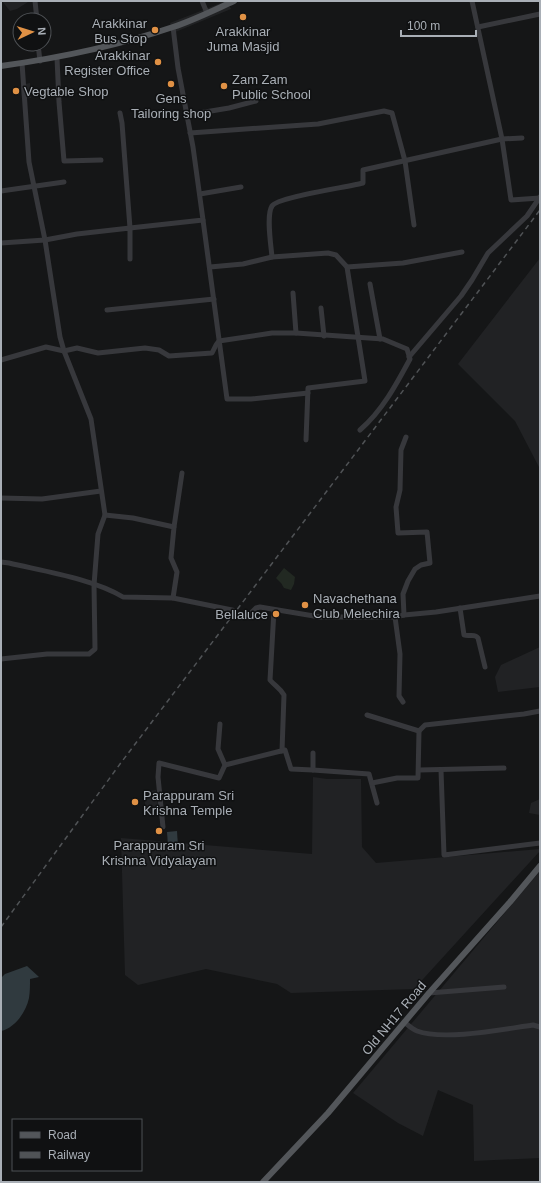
<svg xmlns="http://www.w3.org/2000/svg" width="541" height="1183" viewBox="0 0 541 1183" font-family="Arial,sans-serif">
  <style>
    .built { fill: #212224 }
    .green { fill: #222922 }
    .water { fill: #303a3f }
    .lines { fill: none; stroke-linecap: round; stroke-linejoin: round }
    .minor-tunnel { stroke: #333537; stroke-width: 5; stroke-dasharray: 5 2.5; stroke-linecap: butt }
    .minor { stroke: #37383c; stroke-width: 5 }
    .major { stroke: #53565a; stroke-width: 6 }
    .rail { stroke: #505356; stroke-width: 1.5; stroke-dasharray: 5 4; stroke-linecap: butt }
    .poi-dot { fill: #e09145; stroke: #101112; stroke-width: 1.5 }
    .labels { text-anchor: middle; dominant-baseline: central; stroke-width: 3; stroke-linejoin: round; paint-order: stroke }
    .poi-label { font-size: 13px; fill: #a9afb6; stroke: #101112; text-anchor: start }
    .street-label { font-size: 13px; fill: #a9afb6; stroke: #101112 }
  </style>
  <rect width="100%" height="100%" fill="#151617"/>
  <g class="built">
    <polygon points="2,1 28,1 28,2 17,9 10,11"/>
    <polygon points="226,1 227,1 231,9 173,33 170,23"/>
    <polygon points="30,83 31,98 22,99 21,85"/>
    <polygon points="540,258 540,469 515,421 458,364"/>
    <polygon points="540,647 540,687 498,692 495,677 501,665"/>
    <polygon points="313,777 327,779 361,779 362,847 376,863 540,849 540,851 414,989 291,993 277,984 206,969 138,985 125,975 121,838 312,854"/>
    <polygon points="156,790 159,813 146,814 144,792"/>
    <polygon points="540,799 540,815 529,813 531,803"/>
    <polygon points="540,871 540,1158 474,1161 473,1105 438,1090 423,1136 398,1123 353,1093"/>
  </g>
  <polygon class="green" points="284,568 295,577 294,584 291,590 284,588 281,583 276,578"/>
  <g class="water">
    <polygon points="177,831 178,846 168,846 167,832"/>
    <path d="M 27,966 L 39,977 L 30,979 C 30,985 30,992 29,998 C 26,1012 15,1028 1,1031 L 1,978 L 5,974 Z"/>
  </g>
  <g class="lines">
    <polyline class="minor-tunnel" points="232,610 247,617"/>
    <g class="minor">
      <polyline points="35,1 37,20"/>
      <polyline points="202,1 207,13"/>
      <polyline points="472,1 502,139 511,200 540,198"/>
      <polyline points="478,27 540,14"/>
      <polyline points="38,44 40,61"/>
      <polyline points="57,58 59,102 64,161 101,160"/>
      <polyline points="120,113 122,123 130,228 203,220 193,147 178,68 173,27"/>
      <polyline points="187,115 229,108 256,101"/>
      <polyline points="190,133 318,124 384,111 392,113 405,161 414,225"/>
      <polyline points="1,191 64,182"/>
      <polyline points="200,194 241,187"/>
      <polyline points="203,220 227,399 251,399 308,393"/>
      <polyline points="1,243 45,240 77,234 130,228 130,259"/>
      <path d="M 272,257 C 271,245 266,215 272,206 C 277,197 349,187 363,183 L 363,170 L 502,139 L 522,138"/>
      <polyline points="210,267 243,264 272,257 328,253 336,255 347,267 365,381 308,388 306,440"/>
      <polyline points="347,267 403,263 462,252"/>
      <polyline points="370,284 380,339"/>
      <polyline points="293,293 296,333"/>
      <polyline points="321,308 324,336"/>
      <polyline points="107,310 214,299"/>
      <polyline points="409,357 461,296 472,280 488,253 527,216 540,197"/>
      <path d="M 1,360 L 46,347 L 64,351 L 77,348 L 98,353 L 145,348 L 159,350 L 169,356 L 212,353 L 216,345 L 219,341 L 272,333 L 296,333 L 383,339 L 407,349 L 410,359 C 396,385 382,411 360,430"/>
      <polyline points="1,498 42,499 101,491"/>
      <polyline points="105,515 133,518 174,527 171,558 177,572 173,598 232,610"/>
      <polyline points="174,527 182,473"/>
      <path d="M 1,562 L 9,563 C 43,571 94,579 123,597 L 173,598"/>
      <path d="M 460,608 L 464,635 C 469,637 475,633 478,638 L 485,667"/>
      <path d="M 274,610 L 270,680 C 275,686 280,688 284,695 L 282,751"/>
      <polyline points="404,615 436,612 540,596"/>
      <polyline points="247,617 256,608 260,607 320,617 395,617 404,615 403,594 408,581 415,569 421,565 430,563 427,532 398,533 396,507 400,490 401,450 406,437"/>
      <polyline points="395,617 400,654 399,696 403,702"/>
      <polyline points="1,659 47,654 89,654 95,649 94,585 98,534 105,515 91,419 64,351 60,337 45,240 29,162 22,63"/>
      <polyline points="367,715 419,731 425,725 524,714 540,711"/>
      <polyline points="313,753 313,770 369,774 377,803"/>
      <polyline points="225,765 285,750 291,769 313,770"/>
      <polyline points="419,770 504,768"/>
      <polyline points="441,770 444,855 540,843"/>
      <polyline points="372,783 397,778 418,778 419,731"/>
      <polyline points="163,827 158,777 159,763 219,778 225,765 218,749 220,724"/>
      <polyline points="429,993 504,987"/>
      <path d="M 404,1022 C 408,1025 412,1029 417,1031 C 444,1041 504,1029 533,1025 L 540,1027"/>
    </g>
    <g class="major">
      <path d="M 1,66 C 59,58 117,46 173,27 C 194,20 214,10 234,1"/>
      <polyline points="263,1182 328,1113 429,993 510,902 540,866"/>
    </g>
    <polyline class="rail" points="1,927 120,764 540,210"/>
  </g>
  <g class="poi-dot">
    <circle cx="243" cy="17" r="4"/>
    <circle cx="155" cy="30" r="4"/>
    <circle cx="158" cy="62" r="4"/>
    <circle cx="171" cy="84" r="4"/>
    <circle cx="224" cy="86" r="4"/>
    <circle cx="16" cy="91" r="4"/>
    <circle cx="305" cy="605" r="4"/>
    <circle cx="276" cy="614" r="4"/>
    <circle cx="135" cy="802" r="4"/>
    <circle cx="159" cy="831" r="4"/>
  </g>
  <g class="labels">
    <g class="poi-label">
      <text x="147" y="23" text-anchor="end">Arakkinar<tspan x="147" dy="15">Bus Stop</tspan></text>
      <text x="243" y="31" text-anchor="middle">Arakkinar<tspan x="243" dy="15">Juma Masjid</tspan></text>
      <text x="150" y="55" text-anchor="end">Arakkinar<tspan x="150" dy="15">Register Office</tspan></text>
      <text x="232" y="79">Zam Zam<tspan x="232" dy="15">Public School</tspan></text>
      <text x="24" y="91">Vegtable Shop</text>
      <text x="171" y="98" text-anchor="middle">Gens<tspan x="171" dy="15">Tailoring shop</tspan></text>
      <text x="313" y="598">Navachethana<tspan x="313" dy="15">Club Melechira</tspan></text>
      <text x="268" y="614" text-anchor="end">Bellaluce</text>
      <text x="143" y="795">Parappuram Sri<tspan x="143" dy="15">Krishna Temple</tspan></text>
      <text x="159" y="845" text-anchor="middle">Parappuram Sri<tspan x="159" dy="15">Krishna Vidyalayam</tspan></text>
    </g>
    <g class="street-label">
      <text transform="translate(394 1018) rotate(-50)">Old NH17 Road</text>
    </g>
  </g>
  <rect width="541" height="1183" fill="none" stroke="#a9afb6" stroke-width="4"/>
  <rect x="12" y="1119" width="130" height="52" fill="#101112" stroke="#4d5054"/>
  <rect x="20" y="1132" width="20" height="6" fill="#53565a" stroke="#4d5054"/>
  <text x="48" y="1139" font-size="12" fill="#a9afb6">Road</text>
  <rect x="20" y="1152" width="20" height="6" fill="#505356" stroke="#4d5054"/>
  <text x="48" y="1159" font-size="12" fill="#a9afb6">Railway</text>
  <g transform="translate(32 32) rotate(86)"><circle r="19" fill="#101112" stroke="#4d5054"/>
  <path d="M0-3L7 15L0 10L-7 15Z" fill="#e09145"/>
  <text y="-6" font-size="11" font-weight="bold" text-anchor="middle" fill="#a9afb6">N</text>
  </g>
  <path d="M401 30v6h75v-6" fill="none" stroke="#a9afb6" stroke-width="2"/>
  <text x="407" y="30" font-size="12" fill="#a9afb6" stroke="#101112" stroke-width="3" paint-order="stroke">100 m</text>
</svg>
